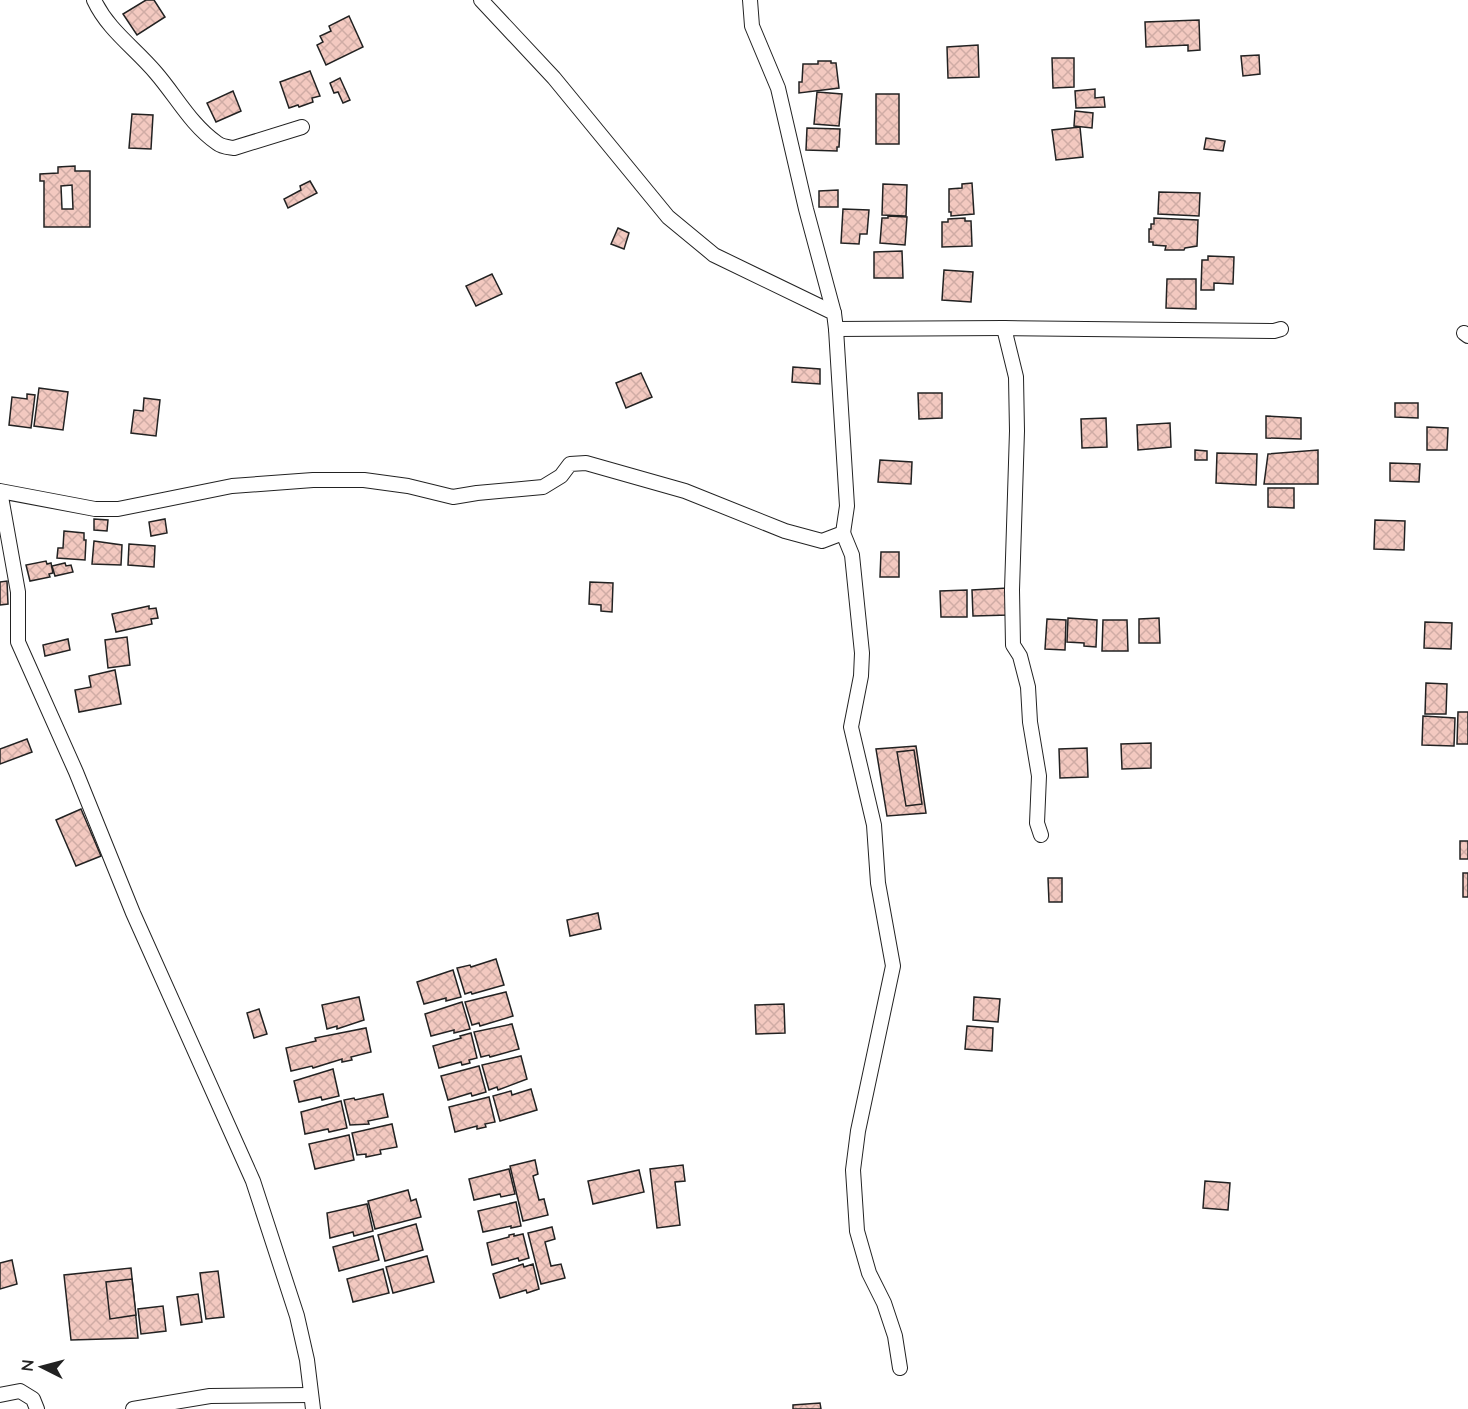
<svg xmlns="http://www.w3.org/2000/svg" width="1468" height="1409" viewBox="0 0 1468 1409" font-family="'Nunito Sans',sans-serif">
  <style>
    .building { fill: url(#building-cross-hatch); stroke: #222; stroke-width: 1.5; fill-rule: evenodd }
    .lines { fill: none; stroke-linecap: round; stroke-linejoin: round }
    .street-casing { stroke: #222; stroke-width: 16 }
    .street { stroke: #fff; stroke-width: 14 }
  </style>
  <defs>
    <pattern id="building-cross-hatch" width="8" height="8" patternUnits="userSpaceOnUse" patternTransform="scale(1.5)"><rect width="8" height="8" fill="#f3c9c0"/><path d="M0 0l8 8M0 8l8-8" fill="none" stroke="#d0aca5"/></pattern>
  </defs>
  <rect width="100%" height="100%" fill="#fff"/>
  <g class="building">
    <polygon points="146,0 154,0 165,17 137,35 123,14"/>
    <polygon points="349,16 363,47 326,65 317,45 323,42 320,36 331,31 329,26"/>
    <polygon points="1199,20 1200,50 1188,51 1188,45 1146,47 1145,22"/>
    <polygon points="978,45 979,77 948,78 947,47"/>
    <polygon points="1259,55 1260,74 1243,76 1241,56"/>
    <polygon points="1052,58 1074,58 1074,87 1053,88"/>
    <polygon points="818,61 831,61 831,63 836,63 839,88 799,93 799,82 802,82 803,64 818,64"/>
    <polygon points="310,71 320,96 312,98 313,102 299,107 298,105 289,108 280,82"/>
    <polygon points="340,78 350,100 343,103 338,92 334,93 330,83"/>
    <polygon points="1095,89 1095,98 1104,97 1105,107 1076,108 1075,91"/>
    <polygon points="233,91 241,111 216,122 207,103"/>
    <polygon points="817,92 842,94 839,126 814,124"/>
    <rect x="876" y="94" width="23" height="50"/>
    <polygon points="1075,111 1093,113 1092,128 1074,126"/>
    <polygon points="132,114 153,115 151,149 129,148"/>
    <polygon points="1080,127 1083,157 1056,160 1052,130"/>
    <polygon points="807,128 840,129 839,147 837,147 837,151 806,150"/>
    <polygon points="1206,138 1225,141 1223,151 1204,149"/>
    <path d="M 75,166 L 75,171 L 90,171 L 90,227 L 44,227 L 44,181 L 40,181 L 40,174 L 58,173 L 58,167 ZM 72,185 L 73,209 L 62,209 L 61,186 Z"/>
    <polygon points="310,181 317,193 288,208 284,199 301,190 300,186"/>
    <polygon points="972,183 974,214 951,216 951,212 949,212 949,189 962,188 962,184"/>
    <polygon points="883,184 907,185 906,216 882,215"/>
    <polygon points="838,190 838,207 819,207 819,191"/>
    <polygon points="1159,192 1200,193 1199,216 1158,214"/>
    <polygon points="843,209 869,210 867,234 860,234 859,244 841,243"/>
    <polygon points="888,216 907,217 905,245 880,243 882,218 888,218"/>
    <polygon points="965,218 965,221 971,221 972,246 942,247 942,222 948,222 948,219"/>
    <polygon points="1154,218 1198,220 1197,246 1185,248 1184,250 1165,250 1166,246 1153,245 1153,242 1149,242 1149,229 1151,229 1151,224 1154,224"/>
    <polygon points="618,228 629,233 624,249 611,244"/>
    <polygon points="902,251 903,278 874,278 874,252"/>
    <polygon points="1208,256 1234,257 1233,284 1214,283 1214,290 1201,290 1202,260 1208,260"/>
    <polygon points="944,270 973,272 971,302 942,300"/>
    <polygon points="492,274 502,294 476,306 466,286"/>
    <polygon points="1167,279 1196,279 1196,309 1166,308"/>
    <polygon points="793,367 820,369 820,384 792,382"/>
    <polygon points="641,373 652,397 626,408 616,383"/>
    <polygon points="39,388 68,392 63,430 34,426"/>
    <polygon points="918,393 942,393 942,418 919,419"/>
    <polygon points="27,394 35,395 31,428 9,425 12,397 27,399"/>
    <polygon points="144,398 160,400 156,436 131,433 134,410 143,411"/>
    <polygon points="1395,403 1418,403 1418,418 1395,417"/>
    <polygon points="1266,416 1301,418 1301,439 1266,438"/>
    <polygon points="1106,418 1107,447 1082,448 1081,419"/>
    <polygon points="1170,423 1171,447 1138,450 1137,425"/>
    <polygon points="1427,427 1448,428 1447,450 1427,450"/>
    <polygon points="1195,450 1207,451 1207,460 1195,460"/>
    <polygon points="1318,450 1318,484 1264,484 1268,454"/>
    <polygon points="1217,453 1257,454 1256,485 1216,483"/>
    <polygon points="880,460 912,462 911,484 878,482"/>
    <polygon points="1390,463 1420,464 1419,482 1390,481"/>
    <polygon points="1268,488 1294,488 1294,508 1268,507"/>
    <polygon points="94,519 108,520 107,531 94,530"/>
    <polygon points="165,519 167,533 151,536 149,522"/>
    <polygon points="1375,520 1405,521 1404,550 1374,549"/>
    <polygon points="64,531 84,533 84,540 86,540 85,560 57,558 58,548 63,548"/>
    <polygon points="94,541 122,545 121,565 92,564"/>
    <polygon points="129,544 155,546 154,567 128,565"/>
    <polygon points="881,552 899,552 899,577 880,577"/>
    <polygon points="46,561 47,564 51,563 53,573 49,574 50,577 30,581 26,565"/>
    <polygon points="65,563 66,566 71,565 73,572 55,576 52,566"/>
    <polygon points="7,581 8,604 0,605 0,582"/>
    <polygon points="590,582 613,583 612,612 601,611 601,605 589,604"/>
    <polygon points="1008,588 1009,615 973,616 972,590"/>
    <polygon points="967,590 967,617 941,617 940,591"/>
    <polygon points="149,606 149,609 156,608 158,618 151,619 152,624 116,632 112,614"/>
    <polygon points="1068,618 1097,620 1096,647 1084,646 1084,643 1067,642"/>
    <polygon points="1159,618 1160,643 1139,643 1139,619"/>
    <polygon points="1047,619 1066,620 1065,650 1045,649"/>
    <polygon points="1103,620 1127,620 1128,651 1102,651"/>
    <polygon points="1425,622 1452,623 1451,649 1424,648"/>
    <polygon points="127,637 130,665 108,668 105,640"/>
    <polygon points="68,639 70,650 45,656 43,645"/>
    <polygon points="115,670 121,704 79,712 75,690 91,687 89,676"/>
    <polygon points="1426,683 1447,684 1446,714 1425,714"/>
    <polygon points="1458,712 1468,712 1468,744 1457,744"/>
    <polygon points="1423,716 1455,718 1454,746 1422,745"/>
    <polygon points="27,739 32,752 0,764 0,749"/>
    <polygon points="1151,743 1151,768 1122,769 1121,744"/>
    <polygon points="916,746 926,813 887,816 876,749"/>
    <polygon points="1087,748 1088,777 1060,778 1059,749"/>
    <polygon points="914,750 922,804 906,806 897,752"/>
    <polygon points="81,809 101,856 76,866 56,820"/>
    <rect x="1460" y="841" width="8" height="18"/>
    <rect x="1463" y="873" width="5" height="24"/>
    <polygon points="1048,878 1062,878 1062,902 1049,902"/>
    <polygon points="598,913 601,929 570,936 567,920"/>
    <polygon points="496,959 504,985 472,994 471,992 465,994 457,968 470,965 471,967"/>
    <polygon points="453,970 461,997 446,1001 446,998 424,1004 417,982"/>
    <polygon points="506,992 513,1016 480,1026 479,1023 472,1025 465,1002"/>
    <polygon points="359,997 364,1020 337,1029 337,1026 327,1029 322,1005"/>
    <polygon points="974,997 1000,999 998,1022 973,1020"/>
    <polygon points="462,1002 470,1029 454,1033 454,1030 431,1036 425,1014"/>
    <polygon points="784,1004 785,1033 756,1034 755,1005"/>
    <polygon points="259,1009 267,1034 254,1038 247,1013"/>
    <polygon points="512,1024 519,1049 490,1057 489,1055 481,1057 474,1032"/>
    <polygon points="967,1026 993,1028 992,1051 965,1049"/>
    <polygon points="366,1028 371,1052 351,1057 352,1060 342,1062 342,1059 313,1068 312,1066 291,1071 286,1048 316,1041 315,1038"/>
    <polygon points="471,1033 477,1058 469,1060 470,1063 462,1065 461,1062 439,1068 433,1046 461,1038 460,1036"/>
    <polygon points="521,1056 527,1079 498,1090 497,1087 489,1090 482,1065"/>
    <polygon points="479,1066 486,1092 472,1096 471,1093 448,1100 441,1076"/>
    <polygon points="333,1069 339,1096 322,1100 321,1097 299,1102 294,1081"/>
    <polygon points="531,1089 537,1110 500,1121 493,1096 511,1091 512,1095"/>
    <polygon points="383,1094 388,1117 368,1121 369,1124 350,1125 344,1100 354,1098 355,1100"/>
    <polygon points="489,1097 495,1122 485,1124 486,1127 477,1129 477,1126 455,1132 449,1107"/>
    <polygon points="341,1101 347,1128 329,1132 328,1129 305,1134 301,1112"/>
    <polygon points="392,1124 397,1147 380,1150 381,1154 366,1157 366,1154 357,1155 352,1133"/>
    <polygon points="349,1135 354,1160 315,1169 309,1144"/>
    <polygon points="535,1160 538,1174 533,1176 539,1200 544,1199 548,1215 523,1221 510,1166"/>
    <polygon points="683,1165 685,1181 675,1182 680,1225 657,1228 650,1169"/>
    <polygon points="509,1169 515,1194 501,1197 500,1194 474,1200 469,1179"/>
    <polygon points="639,1170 644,1192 593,1204 588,1181"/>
    <polygon points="1205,1181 1230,1183 1228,1210 1203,1208"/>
    <polygon points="408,1190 411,1201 416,1199 421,1217 375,1229 368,1201"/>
    <polygon points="516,1202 521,1226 511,1228 511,1226 483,1232 478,1211"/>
    <polygon points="367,1204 373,1231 354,1236 353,1232 330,1238 327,1213"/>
    <polygon points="416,1224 423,1250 385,1261 378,1235"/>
    <polygon points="552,1227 555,1239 545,1242 551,1266 561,1264 565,1278 541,1284 528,1233"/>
    <polygon points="514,1234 514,1236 523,1234 529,1258 519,1261 518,1258 492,1265 487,1243 509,1237 509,1235"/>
    <polygon points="373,1236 379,1260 339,1271 333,1247"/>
    <polygon points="427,1256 434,1282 393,1293 386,1267"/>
    <polygon points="12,1260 17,1284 0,1289 0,1263"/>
    <polygon points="523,1264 524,1267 533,1264 539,1289 527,1293 526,1290 500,1298 493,1274"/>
    <polygon points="131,1268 138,1338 71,1340 64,1275"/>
    <polygon points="383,1269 389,1293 353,1302 347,1279"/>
    <polygon points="218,1271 224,1317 206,1319 200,1273"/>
    <polygon points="132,1279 136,1315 110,1319 106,1282"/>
    <polygon points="198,1294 202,1322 181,1325 177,1297"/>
    <polygon points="163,1306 166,1331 141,1334 138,1309"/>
    <polygon points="820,1403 821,1409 793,1409 793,1405"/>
  </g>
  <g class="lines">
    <defs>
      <g id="street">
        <path d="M 94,0 C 108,30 135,48 156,73 C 176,96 191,125 217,143 C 222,147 227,147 234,148 L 302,127"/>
        <polyline points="481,0 554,78 668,217 714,255 834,313 836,329 1004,328"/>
        <polyline points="750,0 752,26 778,88 806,209 834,313"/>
        <polyline points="1464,333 1468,336"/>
        <polyline points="843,533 852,555 862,653 861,676 851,727 874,825 878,883 893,966 858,1131 853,1170 857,1231 869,1273 884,1303 895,1336 900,1368"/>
        <polyline points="1041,835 1037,823 1039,776 1030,722 1028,687 1020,656 1013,645 1012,590 1017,431 1016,377 1004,328 1274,331 1281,329"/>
        <polyline points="0,1395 20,1391 33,1399 37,1409"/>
        <polyline points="133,1409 210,1396 311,1395"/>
        <polyline points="313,1409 307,1360 297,1316 253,1181 133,913 76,772 18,642 18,592 0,491 95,509 118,509 232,486 313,480 364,480 408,486 453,497 477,493 543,487 561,476 570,464 586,463 685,491 785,531 822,541 843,533 847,506 836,329"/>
      </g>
    </defs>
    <use href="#street" class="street-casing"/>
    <use href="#street" class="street"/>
  </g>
  <g transform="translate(42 1367) rotate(276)" stroke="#ffffff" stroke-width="4.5" paint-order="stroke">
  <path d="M0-4.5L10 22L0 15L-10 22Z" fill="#222222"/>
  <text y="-9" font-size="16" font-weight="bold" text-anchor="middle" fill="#222222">N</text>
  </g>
</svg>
